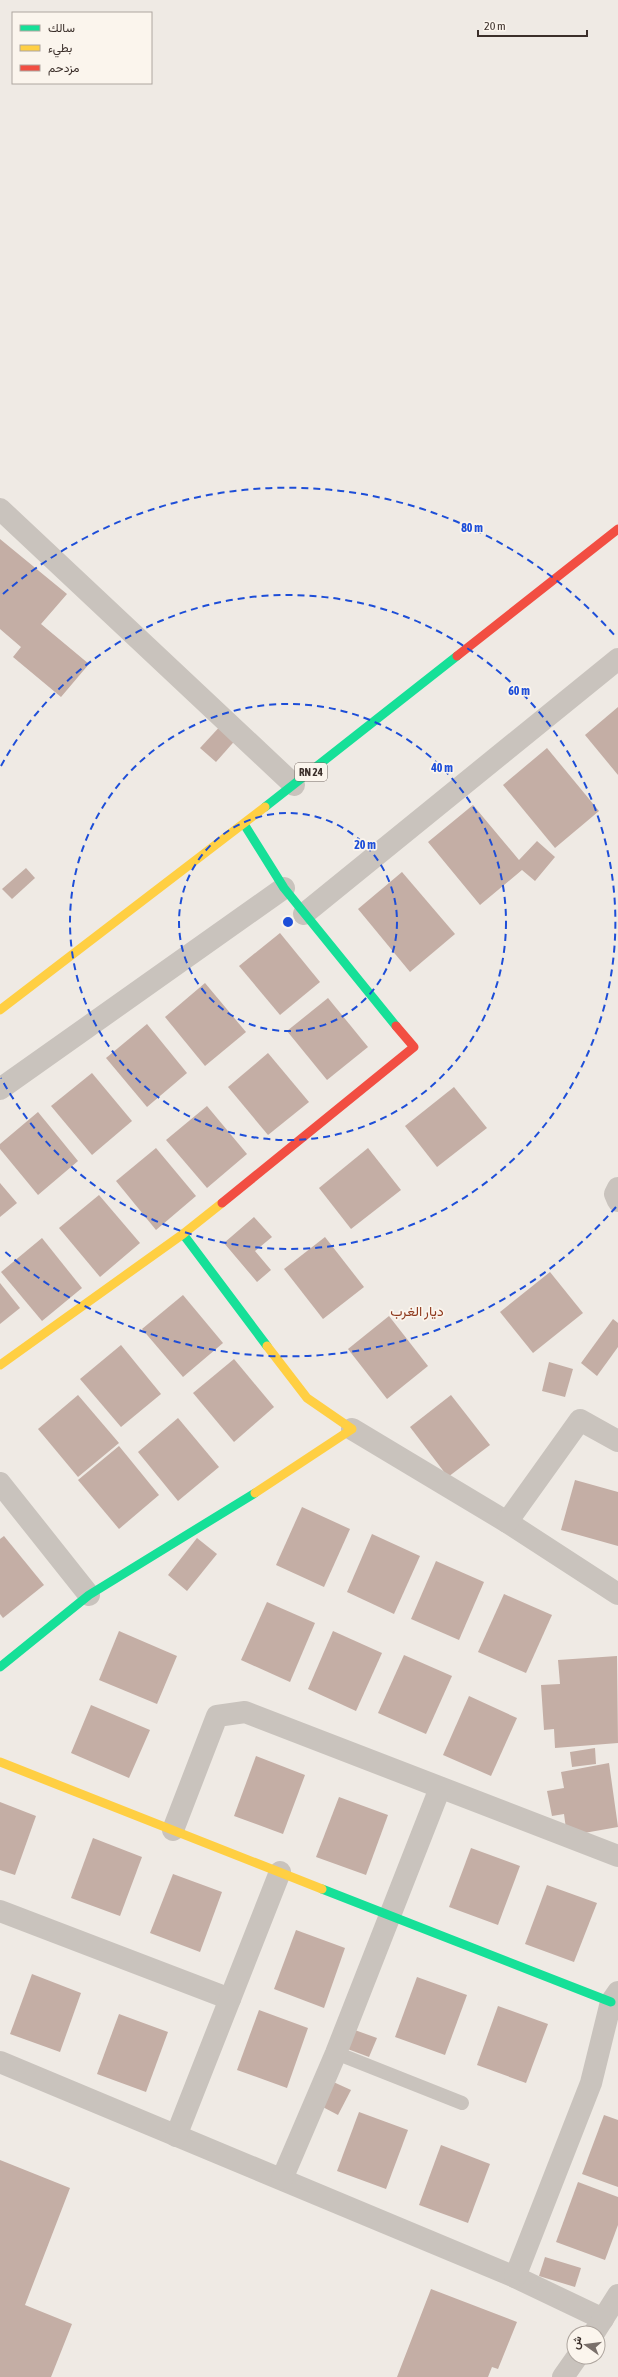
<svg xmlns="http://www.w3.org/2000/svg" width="618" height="2377" viewBox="0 0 618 2377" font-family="'Asap Condensed',Vazirmatn,sans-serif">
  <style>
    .building { fill: #c4aea5 }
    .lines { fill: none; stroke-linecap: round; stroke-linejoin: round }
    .lane { stroke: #c9c3bd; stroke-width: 14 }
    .street { stroke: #c9c3bd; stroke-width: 22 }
    .fast { stroke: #16e098; stroke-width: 9 }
    .slow { stroke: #ffcf43; stroke-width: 9 }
    .jam { stroke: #f24e42; stroke-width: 9 }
    .ring { fill: none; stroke: #1d4ed8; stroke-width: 2; stroke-dasharray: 7 5 }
    .labels { text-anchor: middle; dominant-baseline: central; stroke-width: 3.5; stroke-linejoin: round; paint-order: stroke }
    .shield { fill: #fbf5ed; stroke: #756a64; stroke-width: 1 }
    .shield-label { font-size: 11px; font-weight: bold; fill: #3b2f2a }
    .quarter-label { font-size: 14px; fill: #8f3a1e; stroke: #fbf5ed }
    .centre { fill: #1d4ed8; stroke: #fbf5ed; stroke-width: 2 }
    .ring-label { font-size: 12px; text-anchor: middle; font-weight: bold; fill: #1d4ed8; stroke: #fbf5ed; stroke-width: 3.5; stroke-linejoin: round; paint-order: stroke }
  </style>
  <rect width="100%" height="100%" fill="#efeae4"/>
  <g class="building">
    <polygon points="0,539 67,594 41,624 89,664 61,697 13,657 21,647 0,629"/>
    <polygon points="618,707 618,775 585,735"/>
    <polygon points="224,722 239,736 216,762 200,748"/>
    <polygon points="547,748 599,811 555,848 503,785"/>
    <polygon points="473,805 519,860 537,841 555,857 535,881 522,870 480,905 428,842"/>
    <polygon points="26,868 35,878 12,899 2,889"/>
    <polygon points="402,872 455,934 410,972 358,909"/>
    <polygon points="280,933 320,982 280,1015 239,966"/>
    <polygon points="205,983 246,1032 205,1066 165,1017"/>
    <polygon points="328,998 368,1047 327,1080 287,1031"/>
    <polygon points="147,1024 187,1073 147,1107 106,1058"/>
    <polygon points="268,1053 309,1102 268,1135 228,1087"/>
    <polygon points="92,1073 132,1121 92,1155 51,1106"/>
    <polygon points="454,1087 487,1128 437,1167 405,1126"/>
    <polygon points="207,1106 247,1154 207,1188 166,1140"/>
    <polygon points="38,1112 78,1161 38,1195 0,1149 0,1144"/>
    <polygon points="156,1148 196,1196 156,1230 116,1181"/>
    <polygon points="368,1148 401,1190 351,1229 319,1188"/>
    <polygon points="0,1183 17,1203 0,1217"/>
    <polygon points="99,1195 140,1243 100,1277 59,1228"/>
    <polygon points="254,1217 272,1237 255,1251 271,1270 257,1282 224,1243"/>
    <polygon points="325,1237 364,1287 323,1319 284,1269"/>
    <polygon points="42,1238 82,1288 42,1321 1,1272"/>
    <polygon points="550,1272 583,1313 533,1353 500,1312"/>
    <polygon points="0,1283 20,1308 0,1324"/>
    <polygon points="183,1295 223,1343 183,1377 142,1329"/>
    <polygon points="389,1316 428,1366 387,1399 348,1349"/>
    <polygon points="613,1319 618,1323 618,1347 597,1376 581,1363"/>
    <polygon points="121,1345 161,1394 121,1427 80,1379"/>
    <polygon points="234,1359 274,1407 234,1442 193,1393"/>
    <polygon points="549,1362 573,1369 565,1397 542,1391"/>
    <polygon points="78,1395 119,1443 78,1477 38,1429"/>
    <polygon points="451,1395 490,1445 448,1477 410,1427"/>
    <polygon points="178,1418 219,1467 178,1501 138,1452"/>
    <polygon points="119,1446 159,1495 119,1529 78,1480"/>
    <polygon points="575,1480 618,1492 618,1546 561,1530"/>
    <polygon points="302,1507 350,1529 324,1587 276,1565"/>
    <polygon points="372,1534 420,1556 394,1614 347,1592"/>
    <polygon points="4,1536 44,1585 3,1618 0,1614 0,1539"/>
    <polygon points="197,1538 217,1554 187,1591 168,1575"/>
    <polygon points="436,1561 484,1582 459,1640 411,1619"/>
    <polygon points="504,1594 552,1615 526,1673 478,1652"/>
    <polygon points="267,1602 315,1623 290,1682 241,1660"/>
    <polygon points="119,1631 177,1656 157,1704 99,1680"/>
    <polygon points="333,1631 382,1653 356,1711 308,1689"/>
    <polygon points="404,1655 452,1676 426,1734 378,1713"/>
    <polygon points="617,1656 618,1743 555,1748 554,1729 544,1730 541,1685 560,1684 558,1660"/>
    <polygon points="469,1696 517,1718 491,1776 443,1755"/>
    <polygon points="91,1705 150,1730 129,1778 71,1753"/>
    <polygon points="595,1748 596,1764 572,1767 570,1752"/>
    <polygon points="256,1756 305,1775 283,1834 234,1816"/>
    <polygon points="609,1763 618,1827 567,1836 564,1814 552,1816 547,1791 564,1788 561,1772"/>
    <polygon points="339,1797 388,1815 366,1875 316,1857"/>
    <polygon points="0,1802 36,1816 15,1875 0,1870"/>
    <polygon points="93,1838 142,1857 120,1916 71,1898"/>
    <polygon points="471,1848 520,1866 498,1925 449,1907"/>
    <polygon points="173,1874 222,1892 200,1952 150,1933"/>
    <polygon points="547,1885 597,1903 574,1962 525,1944"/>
    <polygon points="296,1930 345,1948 324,2008 274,1989"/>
    <polygon points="32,1974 81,1993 60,2052 10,2034"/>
    <polygon points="417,1977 467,1995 445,2055 395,2037"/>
    <polygon points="498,2006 548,2024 526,2083 477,2065"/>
    <polygon points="259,2010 308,2028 287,2088 237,2070"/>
    <polygon points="119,2014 168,2032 146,2092 97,2074"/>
    <polygon points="352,2029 377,2038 369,2057 345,2048"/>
    <polygon points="329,2080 351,2090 338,2115 317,2104"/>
    <polygon points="359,2112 408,2130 386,2189 337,2171"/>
    <polygon points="604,2115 618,2120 618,2187 582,2174"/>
    <polygon points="441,2145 490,2164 468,2223 419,2205"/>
    <polygon points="0,2160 70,2188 25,2305 72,2324 51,2377 0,2377"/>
    <polygon points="578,2182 618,2197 618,2225 605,2260 556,2242"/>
    <polygon points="545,2257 581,2268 575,2287 539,2276"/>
    <polygon points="431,2289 517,2322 498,2369 492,2367 488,2377 397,2377"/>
  </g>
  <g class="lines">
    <polyline class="lane" points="336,2053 462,2103"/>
    <g class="street">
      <polyline points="0,509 294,785"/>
      <polyline points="304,914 618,659"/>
      <polyline points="0,1089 284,888"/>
      <polyline points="618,1188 615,1194 618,1201"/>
      <polyline points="352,1429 507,1522 618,1594"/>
      <polyline points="0,1483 89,1595"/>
      <polyline points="507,1522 580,1420 618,1441"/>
      <polyline points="173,1830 217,1716 245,1712 618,1856"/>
      <polyline points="0,1911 230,1999"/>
      <polyline points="0,2062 515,2277 603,2319"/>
      <polyline points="176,2136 280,1872"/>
      <polyline points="282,2179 336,2053 440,1788"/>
      <polyline points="515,2277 591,2083 611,2002 618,1992"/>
      <polyline points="594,2333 618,2295"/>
      <polyline points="563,2377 577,2357"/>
    </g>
    <g class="fast">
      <polyline points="265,807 457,656"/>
      <polyline points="244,824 284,888 396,1026"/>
      <polyline points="183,1234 267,1346"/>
      <polyline points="0,1667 89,1595 255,1493"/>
      <polyline points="322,1889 611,2002"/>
    </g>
    <g class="slow">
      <polyline points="0,1010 265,807"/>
      <polyline points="0,1365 183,1234 222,1203"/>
      <polyline points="255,1493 352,1429 307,1398 267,1346"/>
      <polyline points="0,1762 322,1889"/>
    </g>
    <g class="jam">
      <polyline points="457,656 618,529"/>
      <polyline points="222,1203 414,1047 396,1026"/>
    </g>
  </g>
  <g class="ring">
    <circle cx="288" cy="922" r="109"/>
    <circle cx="288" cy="922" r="218"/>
    <path d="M1 766A327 327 0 1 1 1 1078"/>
    <path d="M616 1207A435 435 0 0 1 3 1250M3 594A435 435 0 0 1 616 637"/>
  </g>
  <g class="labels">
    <rect class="shield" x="295" y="763" width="32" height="18" rx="3"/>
    <g class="shield-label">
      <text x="311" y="772">RN 24</text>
    </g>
    <g class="quarter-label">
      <text x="417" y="1311">ديار الغرب</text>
    </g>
  </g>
  <circle cx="288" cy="922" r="6" class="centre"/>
  <g class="ring-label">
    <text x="472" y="532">80 m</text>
    <text x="519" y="695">60 m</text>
    <text x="442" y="772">40 m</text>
    <text x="365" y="849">20 m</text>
  </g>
  <rect x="12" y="12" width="140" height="72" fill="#fbf5ed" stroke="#aea69f"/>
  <rect x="20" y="25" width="20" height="6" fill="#16e098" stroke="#aea69f"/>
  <text x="48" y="32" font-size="12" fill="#3b2f2a">سالك</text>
  <rect x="20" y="45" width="20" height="6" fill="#ffcf43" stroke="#aea69f"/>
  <text x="48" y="52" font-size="12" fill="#3b2f2a">بطيء</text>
  <rect x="20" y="65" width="20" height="6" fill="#f24e42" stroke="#aea69f"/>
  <text x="48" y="72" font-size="12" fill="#3b2f2a">مزدحم</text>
  <g transform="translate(586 2345) rotate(284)"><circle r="19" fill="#fbf5ed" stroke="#aea69f"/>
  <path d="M0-3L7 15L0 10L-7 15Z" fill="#7a706b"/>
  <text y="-6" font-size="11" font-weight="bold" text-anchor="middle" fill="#3b2f2a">ش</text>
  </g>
  <path d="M478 30v6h109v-6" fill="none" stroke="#3b2f2a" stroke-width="2"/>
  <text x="484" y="30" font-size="12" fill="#3b2f2a" stroke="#fbf5ed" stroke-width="3" paint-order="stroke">20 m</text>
</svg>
